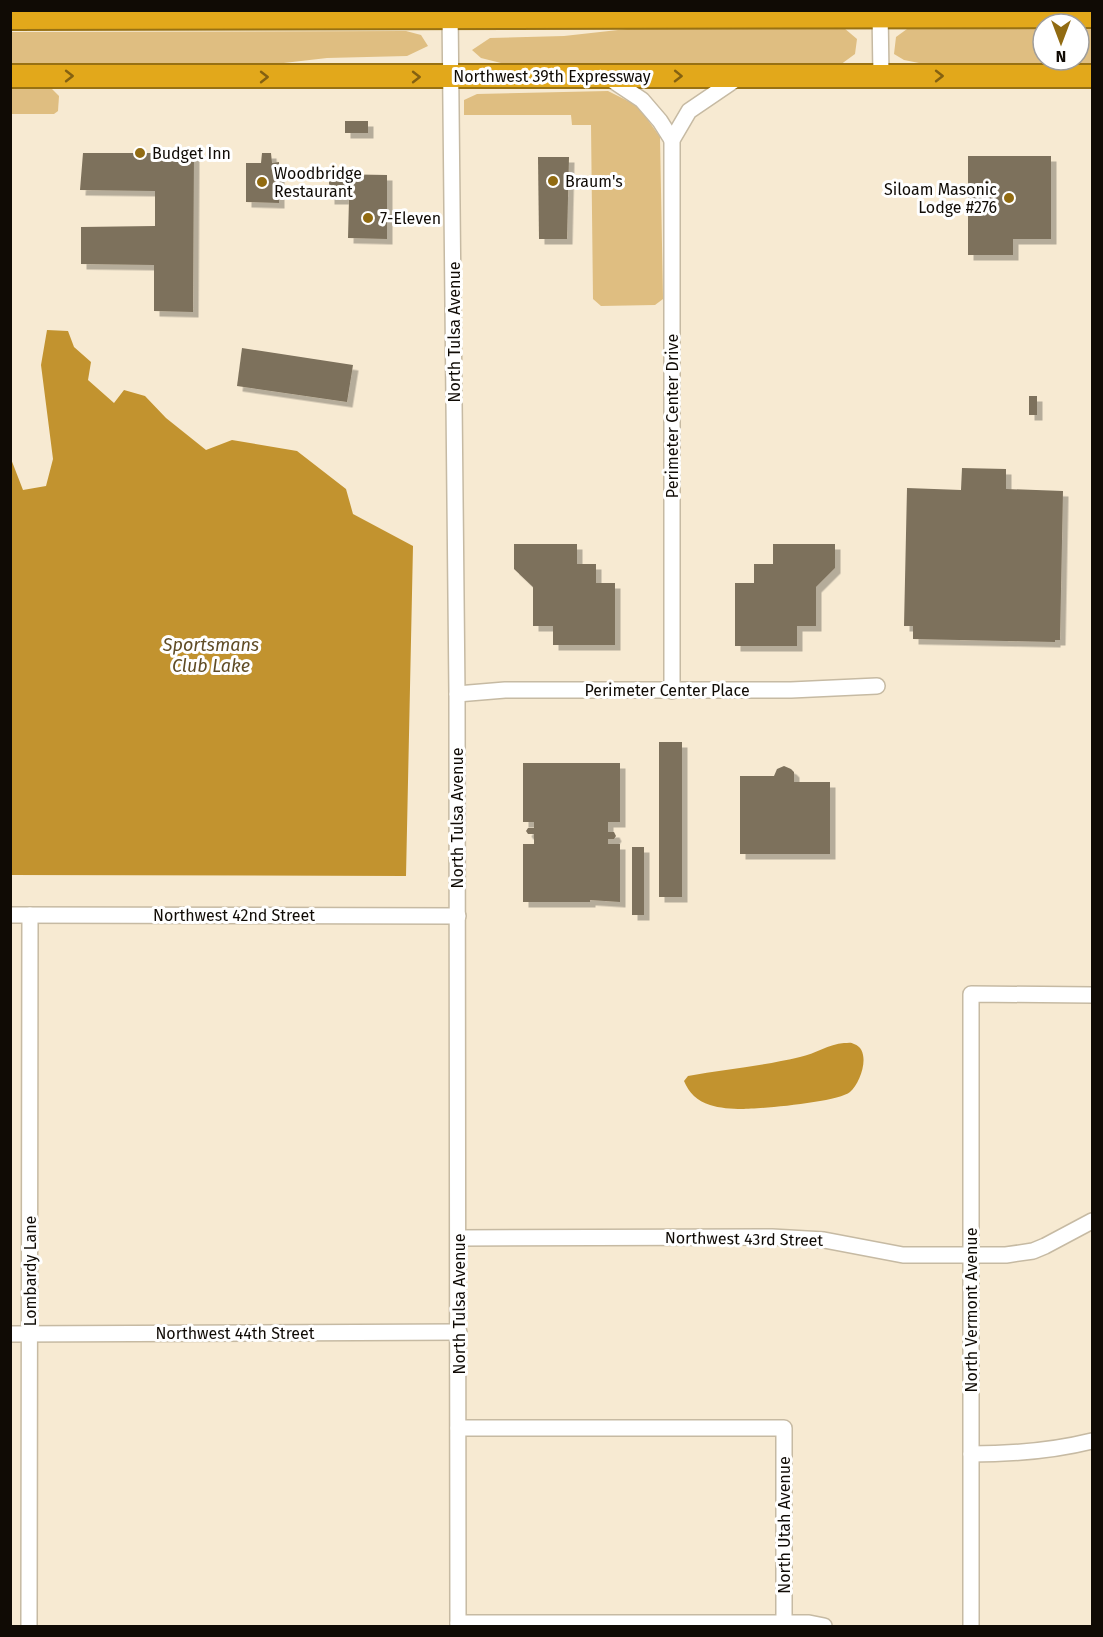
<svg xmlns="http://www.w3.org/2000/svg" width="1103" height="1637" viewBox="0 0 1103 1637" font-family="'Fira Sans',sans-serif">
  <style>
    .green { fill: #dfbe81 }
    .water { fill: #c2932f }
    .building { fill: #7d715c; filter: url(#shadow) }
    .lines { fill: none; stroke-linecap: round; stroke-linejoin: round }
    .minor-casing { stroke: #c6baa3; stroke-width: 18 }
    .highway-casing { stroke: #987113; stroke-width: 26 }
    .minor { stroke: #fff; stroke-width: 15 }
    .highway { stroke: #e2a81b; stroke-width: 22 }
    .oneway { stroke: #846111 }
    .poi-dot { fill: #916b12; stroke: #fff; stroke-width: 2 }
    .labels { text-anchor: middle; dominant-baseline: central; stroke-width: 6; stroke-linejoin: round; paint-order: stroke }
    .street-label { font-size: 16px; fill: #100b05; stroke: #fff }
    .poi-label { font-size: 16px; fill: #100b05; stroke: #fff; text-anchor: start }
    .water-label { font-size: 18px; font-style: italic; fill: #604c25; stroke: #fff }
  </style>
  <defs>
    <filter id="shadow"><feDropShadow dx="5.5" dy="5.5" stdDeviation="0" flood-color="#0004"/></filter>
  </defs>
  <rect width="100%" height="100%" fill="#f7ead2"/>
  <g class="green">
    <polygon points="844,28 857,39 855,54 840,65 509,65 481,58 472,50 490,38 564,36 627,29"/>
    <polygon points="1079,28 1092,28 1092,64 924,64 904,60 894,54 896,37 907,29 1043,29 1043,60 1079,60"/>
    <polygon points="406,31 421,35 428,46 407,56 327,58 275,64 11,65 11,32"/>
    <polygon points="10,89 52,89 59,96 58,111 54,114 11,114"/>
    <polygon points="608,91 638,106 660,137 663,299 655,305 601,306 593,299 591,125 572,125 571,115 464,115 464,100 477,94"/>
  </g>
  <g class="water">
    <polygon points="47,330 68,331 74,347 91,362 88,380 114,403 124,390 145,396 166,418 206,450 232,440 297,451 346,489 353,514 413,546 406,876 11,875 11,459 23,490 46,486 53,459 41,365"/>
    <path d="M 844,1043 C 848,1043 851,1042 854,1044 C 872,1050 861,1083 850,1092 C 838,1102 761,1109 742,1109 C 732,1109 719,1108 710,1105 C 697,1101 689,1093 684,1081 L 688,1076 C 725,1069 763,1066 800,1057 C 815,1054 829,1044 844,1043 Z"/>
  </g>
  <g class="building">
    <rect x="345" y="121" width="23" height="12"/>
    <polygon points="83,153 194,153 193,312 154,311 154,265 81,264 81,227 155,226 155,191 80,190"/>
    <polygon points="262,153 271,153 272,163 279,162 279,203 246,202 246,163 261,163"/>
    <polygon points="968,156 1051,156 1051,239 1013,239 1013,255 968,255"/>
    <polygon points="538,157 569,157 567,239 539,239"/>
    <polygon points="329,174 387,175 387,239 348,238 349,199 329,199"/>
    <polygon points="242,348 353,365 347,402 237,386"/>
    <rect x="1029" y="396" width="8" height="19"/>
    <polygon points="962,468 1006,469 1006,489 1063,491 1060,640 1055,640 1055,642 913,639 913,626 904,626 907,488 961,490"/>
    <polygon points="514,544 577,544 577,564 596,564 596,583 615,583 615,645 553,645 553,626 533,626 533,587 514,569"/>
    <polygon points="773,544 835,544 835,568 816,587 816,626 797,626 797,646 735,646 735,583 754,583 754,564 773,564"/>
    <rect x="659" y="742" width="23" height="155"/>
    <polygon points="523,763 620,763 620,822 608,822 608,832 614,832 616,836 614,839 608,839 608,844 620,844 620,902 590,900 590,902 523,902 523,844 534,844 534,834 528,834 526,831 528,828 534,828 534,822 523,822"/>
    <polygon points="784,766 791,769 794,772 794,782 830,782 830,854 740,854 740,776 774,776 777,769"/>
    <rect x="632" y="847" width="12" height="68"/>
  </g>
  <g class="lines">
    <defs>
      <g id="minor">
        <polyline points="450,10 457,694 458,1626"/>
        <polyline points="880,10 881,76"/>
        <polyline points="606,76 642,100 660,121 672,140"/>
        <polyline points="672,691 672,140 689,111 739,77"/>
        <polyline points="457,694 505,690 791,690 877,686"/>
        <polyline points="10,915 458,916"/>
        <polyline points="459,1238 772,1237 824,1240 903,1255 1006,1255 1033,1251 1045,1246 1092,1221"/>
        <polyline points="10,1334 459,1332"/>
        <polyline points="458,1428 784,1428 784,1623"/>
        <path d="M 971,1454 C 1013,1454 1052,1451 1092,1441"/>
        <polyline points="458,1623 809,1623 824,1626"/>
        <polyline points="29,1626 30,915"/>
        <polyline points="971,1626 971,994 1092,995"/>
      </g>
      <g id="highway">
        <polyline points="10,18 1092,16"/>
        <polyline points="10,76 1092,76"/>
      </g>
    </defs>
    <use href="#minor" class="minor-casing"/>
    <use href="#highway" class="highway-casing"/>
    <use href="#minor" class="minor"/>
    <use href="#highway" class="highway"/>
  </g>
  <defs><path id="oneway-chevron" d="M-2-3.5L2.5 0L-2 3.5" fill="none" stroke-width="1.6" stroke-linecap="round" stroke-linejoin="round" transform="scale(1.5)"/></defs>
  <g class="oneway">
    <use href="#oneway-chevron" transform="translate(69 76)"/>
    <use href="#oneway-chevron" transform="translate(678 76) rotate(1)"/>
    <use href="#oneway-chevron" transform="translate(939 76)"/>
    <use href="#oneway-chevron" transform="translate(264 77)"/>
    <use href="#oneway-chevron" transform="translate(416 77)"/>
  </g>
  <g class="poi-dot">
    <circle cx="140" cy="153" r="6"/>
    <circle cx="553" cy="181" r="6"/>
    <circle cx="262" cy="182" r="6"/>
    <circle cx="1009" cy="198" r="6"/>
    <circle cx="368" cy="218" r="6"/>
  </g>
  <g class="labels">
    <g class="street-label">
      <text x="552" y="76">Northwest 39th Expressway</text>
      <text transform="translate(454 332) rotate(-90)">North Tulsa Avenue</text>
      <text transform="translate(672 416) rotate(-90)">Perimeter Center Drive</text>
      <text x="667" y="690">Perimeter Center Place</text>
      <text transform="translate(457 818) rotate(-90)">North Tulsa Avenue</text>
      <text x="234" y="915">Northwest 42nd Street</text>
      <text transform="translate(744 1239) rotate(1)">Northwest 43rd Street</text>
      <text transform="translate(30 1271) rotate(-90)">Lombardy Lane</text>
      <text transform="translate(459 1304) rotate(-90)">North Tulsa Avenue</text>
      <text transform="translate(971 1310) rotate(-90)">North Vermont Avenue</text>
      <text x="235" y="1333">Northwest 44th Street</text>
      <text transform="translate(784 1525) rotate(-90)">North Utah Avenue</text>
    </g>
    <g class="poi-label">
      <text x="152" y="153">Budget Inn</text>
      <text x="274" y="173">Woodbridge<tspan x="274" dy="18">Restaurant</tspan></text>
      <text x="565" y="181">Braum's</text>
      <text x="997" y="189" text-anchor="end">Siloam Masonic<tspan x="997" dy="18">Lodge #276</tspan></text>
      <text x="380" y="218">7-Eleven</text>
    </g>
    <g class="water-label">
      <text x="211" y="645">Sportsmans<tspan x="211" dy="21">Club Lake</tspan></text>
    </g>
  </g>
  <rect width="1103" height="1637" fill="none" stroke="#100b05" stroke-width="24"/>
  <g transform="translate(1061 42) rotate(180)"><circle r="28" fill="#ffffff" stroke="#9f9d9b" stroke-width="1.5"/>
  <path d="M0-4.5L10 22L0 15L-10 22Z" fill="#916b12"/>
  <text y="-9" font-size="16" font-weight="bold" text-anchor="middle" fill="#100b05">N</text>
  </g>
</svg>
